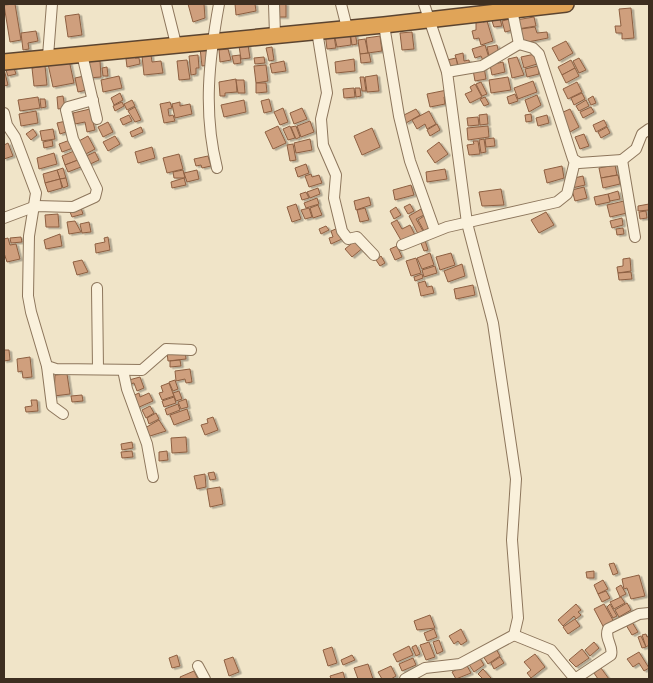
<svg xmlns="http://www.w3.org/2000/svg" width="653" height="683" viewBox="0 0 653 683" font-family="'Roboto Serif',serif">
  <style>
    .building { fill: #cf9f7d; stroke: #8d5f41; filter: url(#shadow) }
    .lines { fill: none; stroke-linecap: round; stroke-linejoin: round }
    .minor-casing { stroke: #8d765c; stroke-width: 12 }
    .highway-casing { stroke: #5b4430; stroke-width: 18 }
    .minor { stroke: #faf1dc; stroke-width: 10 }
    .highway { stroke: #e0a458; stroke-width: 15 }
  </style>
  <defs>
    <filter id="shadow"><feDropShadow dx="2.5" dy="1.5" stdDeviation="0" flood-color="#0004"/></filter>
  </defs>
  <rect width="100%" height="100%" fill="#f0e4c8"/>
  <g class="building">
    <polygon points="15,4 21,40 10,42 4,5"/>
    <polygon points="188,4 204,4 205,18 193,22"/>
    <polygon points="235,4 255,4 256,11 236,15"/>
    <rect x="275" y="4" width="11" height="13"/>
    <polygon points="631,8 634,38 622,39 622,33 616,33 615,26 621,26 619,9"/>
    <polygon points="79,14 82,35 68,37 65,16"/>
    <polygon points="534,17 536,26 518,29 516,20"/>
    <polygon points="482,19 483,22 487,21 493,41 481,45 479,38 474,39 472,31 476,30 476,21"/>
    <polygon points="500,19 502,26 494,27 492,21"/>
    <polygon points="510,19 513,30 505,32 502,21"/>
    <polygon points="535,27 537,33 547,32 548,38 523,43 521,29"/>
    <polygon points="36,31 38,41 28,43 29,49 23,50 21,33"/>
    <polygon points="350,32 355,32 357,44 352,45"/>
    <polygon points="412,32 414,49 402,50 400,33"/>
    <polygon points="325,33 334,36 336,48 327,49"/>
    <polygon points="350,33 351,45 337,47 335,38"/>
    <polygon points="380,36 382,51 368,53 366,38"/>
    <polygon points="365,39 368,53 360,54 358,40"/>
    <polygon points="566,41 573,53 559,61 552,48"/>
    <polygon points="248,45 250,58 241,59 239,46"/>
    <polygon points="485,45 490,61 484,63 481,56 475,58 472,49"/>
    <polygon points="497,45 499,54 489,56 487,47"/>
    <polygon points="207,47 209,65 202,66 200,48"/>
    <polygon points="272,47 274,60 269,61 266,48"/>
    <polygon points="228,49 231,60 220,62 219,50"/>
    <polygon points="369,53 371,62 361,63 360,54"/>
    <polygon points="463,53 464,61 469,60 470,66 459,68 455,55"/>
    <polygon points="535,54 537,64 524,68 521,57"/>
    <polygon points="134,55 135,58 139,58 140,64 127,67 126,59"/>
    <polygon points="151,55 152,62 161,61 163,73 144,75 142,56"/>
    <polygon points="198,55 199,68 196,68 196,74 191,75 189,56"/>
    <polygon points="240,55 241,63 234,64 232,56"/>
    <polygon points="264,57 265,63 255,64 254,58"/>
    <polygon points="517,57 524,75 512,78 508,59"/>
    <polygon points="96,58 96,61 100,61 101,77 88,78 87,62"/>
    <polygon points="456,58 458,67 449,69 447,60"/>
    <polygon points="579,58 586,70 579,73 573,61"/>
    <polygon points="354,59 355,71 336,73 335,62"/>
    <polygon points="69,60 74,83 53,87 48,64"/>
    <polygon points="187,60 190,79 179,80 177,61"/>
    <polygon points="571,60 575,68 562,75 558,67"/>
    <polygon points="284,61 286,71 272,73 270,64"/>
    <polygon points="503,62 505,72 492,75 490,65"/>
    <polygon points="266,65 268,81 256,83 254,66"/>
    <polygon points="45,66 47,85 34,86 32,68"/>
    <polygon points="538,66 539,74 527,77 525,69"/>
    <polygon points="107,67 108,76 103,76 102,68"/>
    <polygon points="484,67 486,79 475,81 473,70"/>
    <polygon points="14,68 16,74 8,76 6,70"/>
    <polygon points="575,68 579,76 566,83 562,75"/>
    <polygon points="4,69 8,85 4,86"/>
    <polygon points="377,75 379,91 367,92 365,77"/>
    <polygon points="84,76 87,90 78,92 75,78"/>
    <polygon points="119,76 122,88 103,92 101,80"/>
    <polygon points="360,77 364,77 366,91 362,91"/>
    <polygon points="508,77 511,90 491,93 489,80"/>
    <polygon points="236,79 237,92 225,93 225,96 220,96 219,82"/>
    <polygon points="236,80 244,80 245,93 238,93"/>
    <polygon points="533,81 537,92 518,99 514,88"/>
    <polygon points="481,82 487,94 482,96 476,84"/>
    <polygon points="577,82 582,92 568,99 563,89"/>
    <polygon points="256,83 266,83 267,92 256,93"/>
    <polygon points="475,84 482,97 470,103 465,94 472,91 470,87"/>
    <polygon points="354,88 355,97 344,98 343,89"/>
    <polygon points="355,88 360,88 361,96 356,97"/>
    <polygon points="447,90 448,96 444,97 445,104 430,107 427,94"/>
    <polygon points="120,93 123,100 114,105 111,98"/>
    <polygon points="582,93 585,99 574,105 571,98"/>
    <polygon points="515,94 518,101 509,104 507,97"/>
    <polygon points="537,95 541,105 529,112 525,100"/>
    <polygon points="63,96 65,108 58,109 57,97"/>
    <polygon points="593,96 596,103 591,105 588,99"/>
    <polygon points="38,97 40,108 20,111 18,100"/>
    <polygon points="485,97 489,104 484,106 480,99"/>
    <polygon points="40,99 45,99 46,107 41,108"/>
    <polygon points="269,99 272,111 264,113 261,101"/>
    <polygon points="132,100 135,106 127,110 124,104"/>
    <polygon points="244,100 246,112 224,117 221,105"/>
    <polygon points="586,100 589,106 579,111 576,106"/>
    <polygon points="122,102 124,106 115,111 113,106"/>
    <polygon points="170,102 172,108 168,109 169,116 173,115 175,121 164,123 160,104"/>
    <polygon points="180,102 180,106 190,104 192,114 175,118 172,104"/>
    <polygon points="135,107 141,120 135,122 128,111"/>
    <polygon points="591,107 594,112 583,118 580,112"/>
    <polygon points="283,108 288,122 280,125 274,112"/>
    <polygon points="302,108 307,119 294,124 290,113"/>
    <polygon points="90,109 95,130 87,132 85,122 75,124 73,113"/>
    <polygon points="416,109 420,115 406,123 402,116"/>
    <polygon points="570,109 579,127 570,132 561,113"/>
    <polygon points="36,111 38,123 21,126 19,114"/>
    <polygon points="429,111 436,124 427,129 425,124 417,129 412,120"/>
    <polygon points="487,114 488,124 480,125 479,115"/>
    <polygon points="531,114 532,121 526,122 525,115"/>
    <polygon points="129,115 132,121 123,125 120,119"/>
    <polygon points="547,115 549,123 538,126 536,118"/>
    <polygon points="478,117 479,125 468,126 467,118"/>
    <polygon points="604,120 607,126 596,132 593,125"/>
    <polygon points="66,121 69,131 60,134 57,123"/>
    <polygon points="310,121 314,132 301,137 297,126"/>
    <polygon points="108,122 113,132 103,137 98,127"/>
    <polygon points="437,124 440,130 430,136 427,130"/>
    <polygon points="278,126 286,143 273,149 265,132"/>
    <polygon points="290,126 295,138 288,140 283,129"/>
    <polygon points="296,126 300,137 296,139 291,127"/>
    <polygon points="488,126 489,137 468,140 467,128"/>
    <polygon points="141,127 143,132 132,137 130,132"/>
    <polygon points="607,127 610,133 601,138 598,132"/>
    <polygon points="372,128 380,147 362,155 354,136"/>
    <polygon points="33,129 37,135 31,140 26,134"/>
    <polygon points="53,129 55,139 42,141 40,131"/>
    <polygon points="584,134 589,146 580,149 575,137"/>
    <polygon points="88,136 95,149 84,155 77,142"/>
    <polygon points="115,136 120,144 108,151 103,142"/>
    <polygon points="494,138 495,146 486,147 485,139"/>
    <polygon points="310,139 312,150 296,153 294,143"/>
    <polygon points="484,139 486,152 481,153 479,140"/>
    <polygon points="52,140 53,146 44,148 43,142"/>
    <polygon points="70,140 73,148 62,152 59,144"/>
    <polygon points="473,141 478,141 480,154 469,155 467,145 474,144"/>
    <polygon points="439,142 448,154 435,163 427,151"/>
    <polygon points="8,143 13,156 4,159 4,145"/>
    <polygon points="293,144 296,160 290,161 287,145"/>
    <polygon points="152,147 155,158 138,163 135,152"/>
    <polygon points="74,151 78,160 65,165 62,156"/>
    <polygon points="95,152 99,160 86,166 82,158"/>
    <polygon points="54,153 57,164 39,169 37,158"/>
    <polygon points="179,154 183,169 167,173 163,158"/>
    <polygon points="208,156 211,166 202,168 201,165 196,166 194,159"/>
    <polygon points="78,160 81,167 68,172 65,165"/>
    <polygon points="306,164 309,173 298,177 295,168"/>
    <polygon points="615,165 617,175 601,178 599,168"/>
    <polygon points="562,166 564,178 547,183 544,170"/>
    <polygon points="63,168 66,178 60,179 57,170"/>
    <polygon points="445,169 447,179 427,182 426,172"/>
    <polygon points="57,170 60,179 45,183 43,174"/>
    <polygon points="183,170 185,178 174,178 173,172"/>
    <polygon points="197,170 199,179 187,182 184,173"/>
    <polygon points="311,174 312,177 319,175 322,183 309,187 305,176"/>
    <polygon points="618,175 620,184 603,188 601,178"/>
    <polygon points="583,176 585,185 572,188 570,179"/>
    <polygon points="66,178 68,186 63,188 60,179"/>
    <polygon points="184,178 186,185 172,188 171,182"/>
    <polygon points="60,179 62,188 48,192 45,183"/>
    <polygon points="411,185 414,195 395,200 393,190"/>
    <polygon points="584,187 587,198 575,201 572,190"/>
    <polygon points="318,188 320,194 310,198 307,192"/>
    <polygon points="501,189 504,205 482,206 479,192"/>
    <polygon points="618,191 620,199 610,201 608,194"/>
    <polygon points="306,192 309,198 302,200 300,194"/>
    <polygon points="608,194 610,202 596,205 594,197"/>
    <polygon points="369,197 371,205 356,210 354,201"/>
    <polygon points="317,198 319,204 306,208 304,203"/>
    <polygon points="624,201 627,213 610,217 607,205"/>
    <polygon points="296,204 301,219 292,222 287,207"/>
    <polygon points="410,204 414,211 408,214 404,207"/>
    <polygon points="649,204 649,210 638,211 638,206"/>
    <polygon points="318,205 322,215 313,218 310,208"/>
    <polygon points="396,207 401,215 394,219 390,211"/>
    <polygon points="81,208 83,214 72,217 70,212"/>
    <polygon points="309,208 312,217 305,219 301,210"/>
    <polygon points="365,208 369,220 360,222 357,210"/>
    <polygon points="421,209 424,215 416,219 423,231 418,234 409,216"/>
    <polygon points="646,211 647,218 640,219 639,212"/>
    <polygon points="546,212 554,225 539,233 531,220"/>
    <polygon points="58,214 59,227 46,227 45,215"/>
    <polygon points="424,216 430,227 424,231 418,220"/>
    <polygon points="622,218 623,225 612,228 610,221"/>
    <polygon points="397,220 402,229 410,225 415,235 402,242 391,223"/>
    <polygon points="75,221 81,232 69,234 67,222"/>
    <polygon points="89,222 91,232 82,233 80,224"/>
    <polygon points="326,226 329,230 321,234 319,229"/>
    <polygon points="338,228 342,239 331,244 329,238 333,237 331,231"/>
    <polygon points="623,228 624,234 617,235 616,229"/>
    <polygon points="60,234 62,246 46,249 44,240"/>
    <polygon points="21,237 22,242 11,243 10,238"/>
    <polygon points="108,237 110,250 96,253 95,244 105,242 104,238"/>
    <polygon points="424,237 428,250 424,251 419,238"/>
    <polygon points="8,238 10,245 16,244 20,259 7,262 4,253 4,239"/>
    <polygon points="357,239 364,247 352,257 345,249"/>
    <polygon points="397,246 402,257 395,260 390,249"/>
    <polygon points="430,253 434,265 422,269 417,258"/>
    <polygon points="451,253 455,265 440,270 436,257"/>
    <polygon points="381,256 385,263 380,266 376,260"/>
    <polygon points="416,258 421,273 411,276 406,261"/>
    <polygon points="630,258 631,271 618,273 617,267 623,266 623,259"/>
    <polygon points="82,260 88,272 77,275 73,262"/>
    <polygon points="462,264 465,276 448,282 444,271"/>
    <polygon points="435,266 437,273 424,277 422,270"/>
    <polygon points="631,272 632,279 619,280 618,273"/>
    <polygon points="422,274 423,278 415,281 414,277"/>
    <polygon points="425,281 427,287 432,286 434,293 421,296 418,283"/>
    <polygon points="473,285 475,295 456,299 454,289"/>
    <polygon points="4,350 9,350 10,360 4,361"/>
    <polygon points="185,350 186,359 168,361 167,352"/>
    <polygon points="30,357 32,377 23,378 22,371 18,372 17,359"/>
    <polygon points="180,360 181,366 170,367 170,361"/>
    <polygon points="190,369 192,382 186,383 185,379 176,381 175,371"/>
    <polygon points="67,374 70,394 54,396 55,375"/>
    <polygon points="140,377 144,388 137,391 134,383 130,384 129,380"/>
    <polygon points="175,380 178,389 173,391 169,382"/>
    <polygon points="169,383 174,396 162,400 159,393 163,392 161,386"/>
    <polygon points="179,391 182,399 176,401 173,393"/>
    <polygon points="139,393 140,397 149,393 153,401 137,408 132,396"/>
    <polygon points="82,395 83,401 72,402 71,396"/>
    <polygon points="174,397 176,403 164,407 162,401"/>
    <polygon points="186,399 188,407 181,409 178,402"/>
    <polygon points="31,400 37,400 38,411 26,412 25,407 32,406"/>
    <polygon points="178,404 180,410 167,415 165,409"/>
    <polygon points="150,406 154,413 146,418 142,410"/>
    <polygon points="187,409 190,419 174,425 170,415"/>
    <polygon points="156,413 159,419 149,424 147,418"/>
    <polygon points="213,417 218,430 205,435 201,425 208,423 207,419"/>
    <polygon points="159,420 166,431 150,436 145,428"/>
    <polygon points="186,437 187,452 172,453 171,438"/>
    <polygon points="132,442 133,448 122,450 121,444"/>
    <polygon points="132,451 133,457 122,458 121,452"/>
    <polygon points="167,451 168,460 159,461 159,452"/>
    <polygon points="214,472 216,479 210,480 208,473"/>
    <polygon points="205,474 206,487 197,489 194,476"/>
    <polygon points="220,487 223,504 210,507 207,489"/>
    <polygon points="614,563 618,573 613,575 609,564"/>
    <polygon points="594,571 594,578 587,578 586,572"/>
    <polygon points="639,575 645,596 631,599 627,588 624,589 622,579"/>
    <polygon points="603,580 608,589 598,594 594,585"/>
    <polygon points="621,585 626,594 620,597 616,588"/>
    <polygon points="606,591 610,598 602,602 598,594"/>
    <polygon points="621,597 625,603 614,609 610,602"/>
    <polygon points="627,603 631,610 619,617 615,610"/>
    <polygon points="576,604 581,610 578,612 581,615 576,619 574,616 563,626 558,620"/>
    <polygon points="604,604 614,622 604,628 594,609"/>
    <polygon points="610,604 617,616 613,618 607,607"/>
    <polygon points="430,615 435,628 417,630 414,621"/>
    <polygon points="575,619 580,626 568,634 563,627"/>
    <polygon points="632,622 638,632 632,635 626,625"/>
    <polygon points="434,629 437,637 427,641 424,633"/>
    <polygon points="461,629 467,641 461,645 458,641 454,644 449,636"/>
    <polygon points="646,634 647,637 649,636 649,645 646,647 642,635"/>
    <polygon points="641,636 646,647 642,648 638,637"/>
    <polygon points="439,640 443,651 437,654 433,642"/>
    <polygon points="429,642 435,657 426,660 420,645"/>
    <polygon points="594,642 599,648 590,656 585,650"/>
    <polygon points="416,645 420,654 416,656 412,647"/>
    <polygon points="409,646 413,655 397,662 393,654"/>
    <polygon points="332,647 337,663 328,666 323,650"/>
    <polygon points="495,647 500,656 488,664 483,656"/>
    <polygon points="582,649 589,658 576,667 569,660"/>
    <polygon points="639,652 649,668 644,671 639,663 633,667 627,659"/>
    <polygon points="535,654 545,667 531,678 527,673 531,670 524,662"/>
    <polygon points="177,655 180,666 172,668 169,658"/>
    <polygon points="352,655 355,660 343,665 341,660"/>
    <polygon points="233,657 239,672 229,676 224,660"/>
    <polygon points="479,657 484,665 474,672 468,663"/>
    <polygon points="500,657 504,663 494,669 491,663"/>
    <polygon points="413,658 416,665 402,671 399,664"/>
    <polygon points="368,664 373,679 358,679 354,668"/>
    <polygon points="466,664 471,673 456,679 452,672"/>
    <polygon points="391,666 396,676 391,679 382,679 378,672"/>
    <polygon points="601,668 609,679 598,679 594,673"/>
    <polygon points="483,669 491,678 489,679 483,679 478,674"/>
    <polygon points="194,671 198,679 181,679 180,677"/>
    <polygon points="343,672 345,679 331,679 330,676"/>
  </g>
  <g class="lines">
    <defs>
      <g id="minor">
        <polyline points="166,4 176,44"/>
        <polyline points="274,4 275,35"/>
        <polyline points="341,4 347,28"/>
        <polyline points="512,10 519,44 533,48 539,54 573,159 579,163 622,160 635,237"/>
        <polyline points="384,25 399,116 410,161 435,231"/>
        <polyline points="317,31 327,93 321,119 323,145 336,175 334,198 342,231 348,239 357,237 374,255"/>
        <polyline points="82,54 97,119"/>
        <polyline points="48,56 52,4"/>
        <polyline points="447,72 482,66 519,44"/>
        <polyline points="4,113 7,125 15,137 36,193 29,236 28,296 31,312 47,366 56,369 142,370 166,349 191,350"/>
        <polyline points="622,160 636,149 642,134 649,129"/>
        <path d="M 217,168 C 203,113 209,59 219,4"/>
        <polyline points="4,218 36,206 73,207 95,197 97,189 73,139 66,110 68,107 93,100"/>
        <polyline points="402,245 447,227 557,202 567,194 575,161"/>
        <polyline points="97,288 98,369"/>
        <polyline points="47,366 52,406 63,414"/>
        <polyline points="123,370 127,389 147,444 153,477"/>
        <path d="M 514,635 L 551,650 L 575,679 L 611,655 C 614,646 604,639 608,629 L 639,614 L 649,613"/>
        <polyline points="198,666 205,679"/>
        <polyline points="405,679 425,668 460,664 514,635 518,618 512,540 516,479 493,323 467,223 447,72 424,4"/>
      </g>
      <polyline id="highway" points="4,62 384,25 566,4"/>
    </defs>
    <use href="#minor" class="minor-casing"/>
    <use href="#highway" class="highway-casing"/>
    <use href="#minor" class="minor"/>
    <use href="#highway" class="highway"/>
  </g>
  <rect width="653" height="683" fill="none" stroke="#3d2e20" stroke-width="10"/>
</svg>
